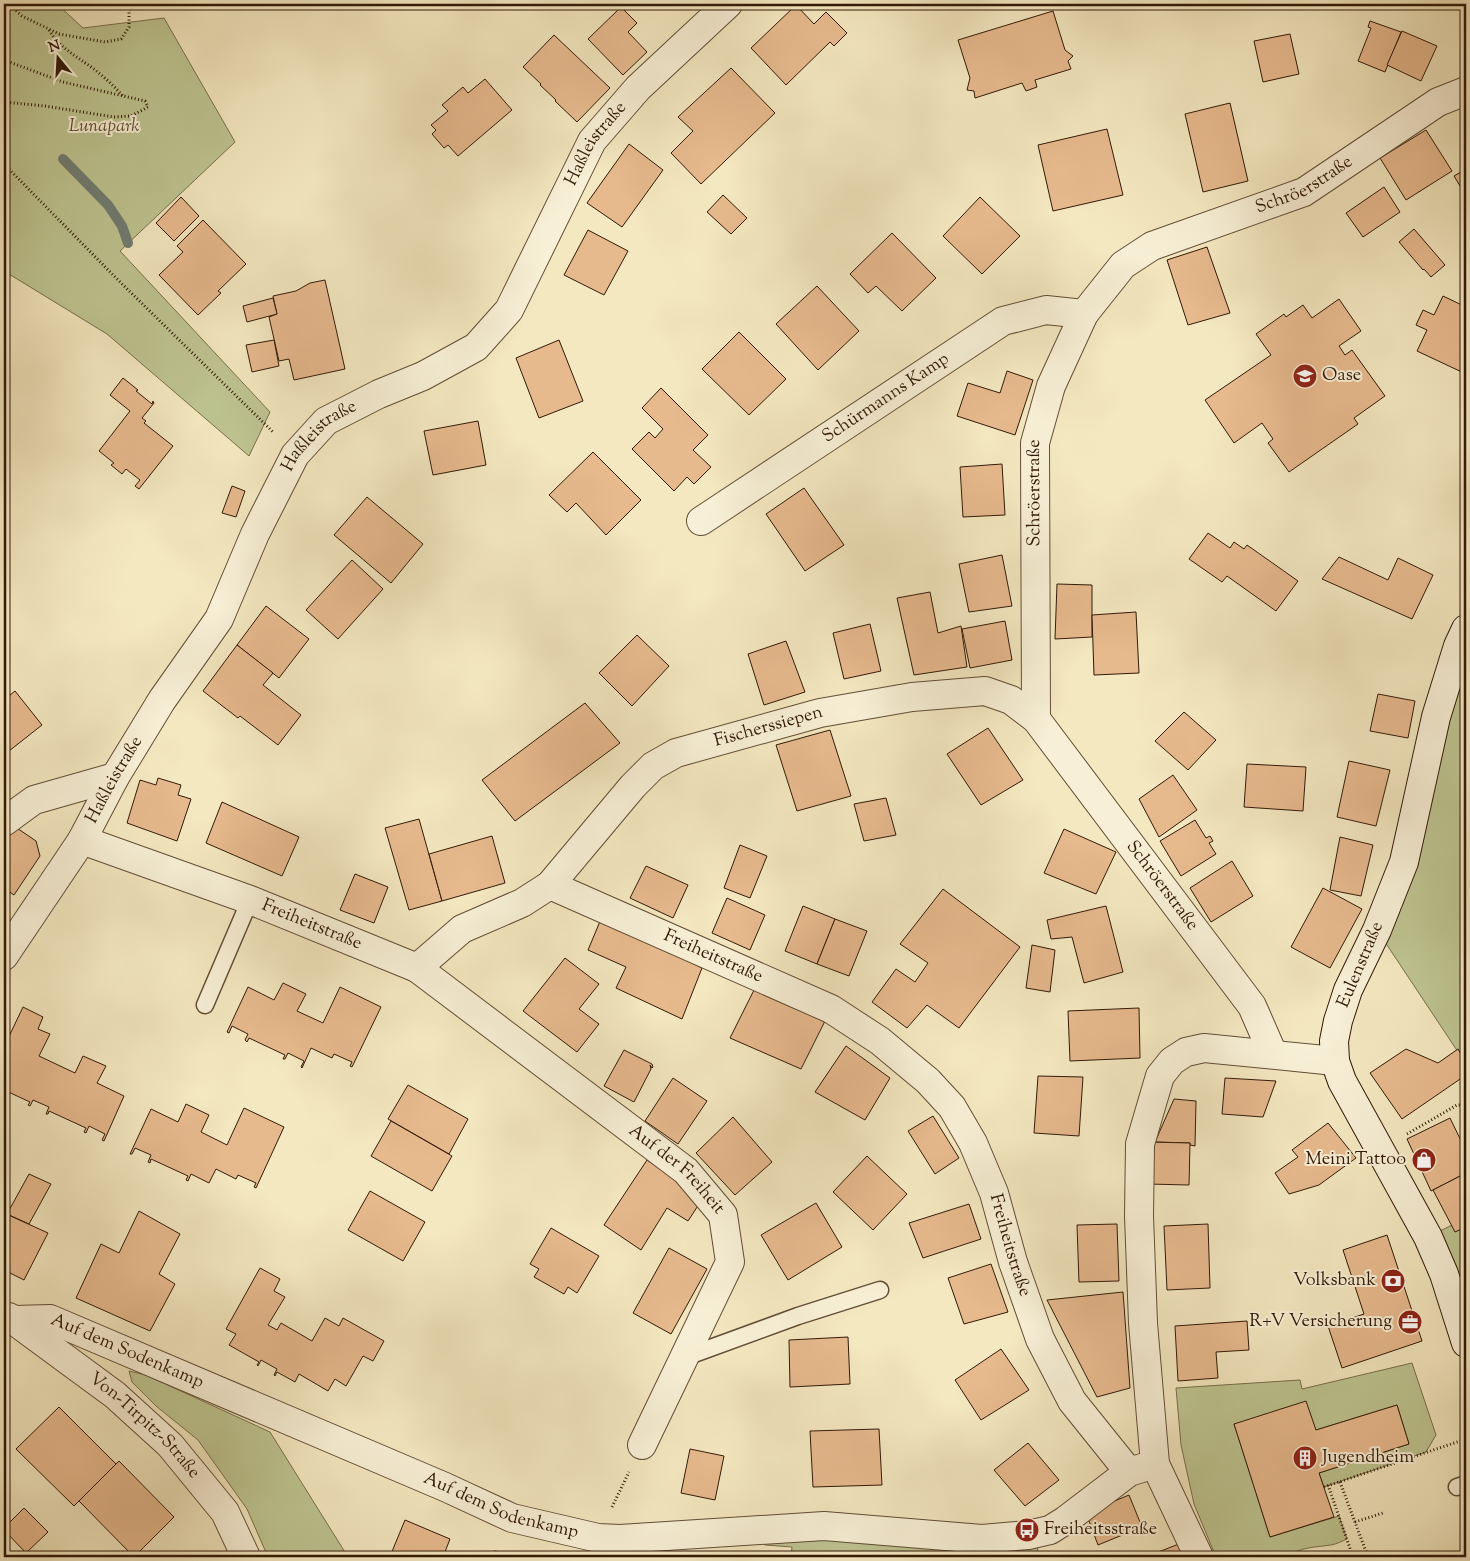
<svg xmlns="http://www.w3.org/2000/svg" width="1470" height="1561" viewBox="0 0 1470 1561" font-family="'Sorts Mill Goudy',serif">
  <style>
    .green { fill: #bec591; stroke: #786f4c }
    .lines { fill: none; stroke-linecap: round; stroke-linejoin: round }
    .stream { stroke: #727d73; stroke-width: 10 }
    .building { fill: #e7ba8e; stroke: #311908 }
    .service-casing { stroke: #624d36; stroke-width: 19 }
    .minor-casing { stroke: #624d36; stroke-width: 30 }
    .secondary-casing { stroke: #311908; stroke-width: 30 }
    .path { stroke: #311908; stroke-width: 3; stroke-dasharray: 1 2.5; stroke-linecap: butt }
    .service { stroke: #f8f0d6; stroke-width: 16 }
    .minor { stroke: #f8f0d6; stroke-width: 28 }
    .secondary { stroke: #f8f0d6; stroke-width: 28 }
    .labels { text-anchor: middle; dominant-baseline: central; stroke-width: 4; stroke-linejoin: round; paint-order: stroke }
    .park-label { font-size: 18px; font-style: italic; fill: #5b4d31; stroke: #f8f0d6 }
    .street-label { font-size: 18px; fill: #311908; stroke: #f8f0d6 }
    .poi-label { font-size: 18px; fill: #311908; stroke: #f8f0d6; text-anchor: start }
  </style>
  <rect width="100%" height="100%" fill="#f4e8c0"/>
  <filter id="stains"><feTurbulence type="fractalNoise" baseFrequency=".004" numOctaves="4"/><feColorMatrix values="0 0 0 0 .2 0 0 0 0 .09 0 0 0 0 .02 0 0 0 .5 -.17"/></filter>
  <radialGradient id="worn" r=".72"><stop offset=".6" stop-color="#630" stop-opacity="0"/><stop offset="1" stop-color="#630" stop-opacity=".3"/></radialGradient>
  <g class="green">
    <polygon points="4,4 57,4 83,28 164,18 235,142 120,251 270,412 249,456 107,334 4,271"/>
    <polygon points="1466,629 1466,1064 1377,930"/>
    <polygon points="1466,1218 1466,1343 1428,1237"/>
    <path d="M 1412,1363 L 1436,1435 L 1426,1452 L 1324,1487 L 1319,1473 L 1409,1444 L 1397,1405 L 1316,1430 L 1234,1424 L 1270,1537 L 1339,1516 L 1347,1539 C 1342,1541 1337,1544 1331,1545 C 1319,1547 1297,1547 1289,1557 L 1216,1557 L 1194,1504 L 1181,1445 L 1176,1388 L 1300,1380 L 1302,1389 Z"/>
    <polygon points="129,1371 146,1375 270,1432 348,1557 268,1557 247,1509 198,1440 156,1406 132,1382"/>
    <polygon points="767,1530 1035,1534 1039,1557 791,1557 792,1547 765,1545"/>
  </g>
  <g class="lines">
    <polyline class="stream" points="63,159 108,205 122,226 128,243"/>
  </g>
  <g class="building">
    <polygon points="796,5 814,24 826,12 847,33 834,46 830,42 786,85 751,48"/>
    <polygon points="621,7 637,23 628,32 647,52 623,75 588,39"/>
    <polygon points="1053,11 1065,50 1073,56 1068,61 1071,69 1035,80 1037,87 1026,91 1022,83 975,98 974,91 967,90 970,78 958,40"/>
    <polygon points="1370,21 1401,32 1385,72 1358,61 1371,28 1368,27"/>
    <polygon points="1402,31 1437,46 1421,81 1387,65"/>
    <polygon points="1290,34 1299,74 1263,82 1254,41"/>
    <polygon points="554,35 610,88 577,122 555,101 556,100 540,85 541,84 523,67"/>
    <polygon points="731,68 775,113 701,184 671,153 693,131 678,117"/>
    <polygon points="485,79 512,110 458,156 448,145 444,148 432,134 436,130 431,125 448,111 442,105 463,87 468,93"/>
    <polygon points="1230,103 1248,181 1203,192 1185,114"/>
    <polygon points="1107,129 1123,195 1053,211 1038,145"/>
    <polygon points="1426,130 1452,171 1406,200 1380,158"/>
    <polygon points="629,144 663,170 622,227 587,203"/>
    <polygon points="1466,169 1466,196 1454,176"/>
    <polygon points="1384,187 1400,212 1363,237 1346,213"/>
    <polygon points="723,195 747,218 731,234 707,212"/>
    <polygon points="181,197 199,216 174,241 156,223"/>
    <polygon points="980,197 1020,236 982,274 943,236"/>
    <polygon points="203,220 246,264 218,291 221,293 198,315 159,275 183,252 177,246"/>
    <polygon points="1414,229 1445,265 1431,277 1424,269 1423,270 1399,242"/>
    <polygon points="588,230 628,251 604,295 564,275"/>
    <polygon points="892,233 936,278 902,311 876,286 868,293 850,274"/>
    <polygon points="1207,247 1230,313 1188,325 1167,260"/>
    <polygon points="325,280 345,369 294,380 289,359 279,361 269,317 277,314 273,296 296,291 310,283"/>
    <polygon points="817,286 859,331 818,370 776,324"/>
    <polygon points="1443,296 1466,307 1466,374 1417,351 1427,330 1416,325 1423,310 1434,315"/>
    <polygon points="273,298 277,314 247,322 243,306"/>
    <polygon points="1339,299 1361,331 1339,346 1345,355 1352,350 1385,396 1354,418 1358,424 1289,472 1268,443 1273,439 1262,423 1234,443 1205,400 1271,355 1256,334 1284,314 1286,317 1303,305 1312,318"/>
    <polygon points="739,332 786,379 749,415 702,369"/>
    <polygon points="274,340 279,366 252,372 246,345"/>
    <polygon points="559,340 583,401 539,418 516,358"/>
    <polygon points="1007,371 1033,380 1015,435 957,416 968,383 1000,393"/>
    <polygon points="123,378 138,390 136,391 152,404 153,401 154,403 142,418 146,421 144,423 173,446 139,489 135,486 140,480 126,469 122,474 111,465 114,463 99,451 130,411 110,395"/>
    <polygon points="661,388 708,435 693,450 711,467 694,484 687,477 674,491 632,449 649,432 655,438 663,429 642,408"/>
    <polygon points="478,421 486,465 433,475 424,431"/>
    <polygon points="593,452 641,500 606,535 576,503 567,512 549,495"/>
    <polygon points="1002,464 1005,515 963,517 960,467"/>
    <polygon points="232,486 245,491 236,517 222,513"/>
    <polygon points="804,488 844,545 805,571 766,514"/>
    <polygon points="367,497 423,544 391,583 334,535"/>
    <polygon points="1208,533 1230,548 1234,542 1244,549 1247,545 1298,581 1276,611 1227,576 1222,582 1189,559"/>
    <polygon points="1002,555 1012,606 969,612 959,564"/>
    <polygon points="1339,557 1388,580 1398,558 1433,575 1412,619 1322,579"/>
    <polygon points="352,560 383,589 338,639 306,610"/>
    <polygon points="1057,584 1092,585 1092,637 1055,639"/>
    <polygon points="930,592 938,633 961,626 967,667 914,675 897,598"/>
    <polygon points="266,606 309,639 279,678 237,645"/>
    <polygon points="1136,612 1139,673 1094,675 1092,615"/>
    <polygon points="1005,621 1012,660 970,668 962,629"/>
    <polygon points="870,624 881,671 844,679 833,633"/>
    <polygon points="637,635 669,666 632,706 599,673"/>
    <polygon points="786,641 805,692 764,705 748,654"/>
    <polygon points="237,645 273,673 263,685 301,715 278,745 240,716 238,718 203,691"/>
    <polygon points="15,691 42,725 9,751 4,744 4,700"/>
    <polygon points="1378,694 1415,701 1408,738 1370,731"/>
    <polygon points="585,703 620,743 515,821 482,780"/>
    <polygon points="1184,712 1216,740 1188,770 1155,741"/>
    <polygon points="988,728 1023,780 981,805 947,754"/>
    <polygon points="830,730 851,796 797,811 776,745"/>
    <polygon points="1349,761 1390,770 1376,826 1337,817"/>
    <polygon points="1247,764 1306,767 1303,811 1244,807"/>
    <polygon points="1173,775 1197,810 1159,837 1139,799"/>
    <polygon points="158,778 181,785 178,795 191,799 177,841 127,823 140,780 156,785"/>
    <polygon points="886,798 896,835 864,841 854,804"/>
    <polygon points="222,802 299,837 282,876 206,843"/>
    <polygon points="419,819 442,901 409,910 385,828"/>
    <polygon points="1195,820 1206,838 1210,836 1213,841 1209,843 1216,854 1181,876 1160,841"/>
    <polygon points="11,824 36,841 40,856 14,895 4,888 4,835"/>
    <polygon points="1064,829 1116,852 1096,894 1044,873"/>
    <polygon points="492,836 505,883 442,901 429,854"/>
    <polygon points="1340,837 1373,845 1361,896 1330,890"/>
    <polygon points="740,845 767,856 750,898 724,888"/>
    <polygon points="1232,861 1253,896 1211,922 1190,888"/>
    <polygon points="646,866 688,885 673,918 630,898"/>
    <polygon points="355,874 388,887 374,923 340,910"/>
    <polygon points="1323,888 1362,909 1330,968 1291,947"/>
    <polygon points="943,889 1020,947 959,1028 927,1005 907,1028 872,1002 896,969 915,982 928,963 900,944"/>
    <polygon points="727,898 765,915 750,950 712,933"/>
    <polygon points="803,906 835,919 817,964 785,951"/>
    <polygon points="1106,906 1123,972 1084,983 1072,937 1051,939 1047,920"/>
    <polygon points="601,919 702,968 682,1019 616,988 626,967 588,950"/>
    <polygon points="835,919 867,931 849,976 817,964"/>
    <polygon points="1032,945 1055,950 1050,992 1026,988"/>
    <polygon points="565,958 599,984 579,1009 599,1024 577,1052 523,1011"/>
    <polygon points="283,983 306,994 297,1011 323,1023 340,987 381,1007 352,1067 350,1066 352,1062 334,1054 332,1058 311,1048 302,1068 301,1067 304,1061 288,1053 285,1059 283,1059 285,1055 249,1038 247,1042 245,1040 248,1034 232,1026 229,1033 227,1032 248,987 274,1000"/>
    <polygon points="754,990 825,1021 801,1069 730,1038"/>
    <polygon points="23,1007 43,1017 38,1029 50,1034 39,1056 75,1073 83,1056 106,1066 97,1083 124,1096 104,1141 102,1140 105,1134 89,1126 86,1133 84,1132 86,1128 49,1111 48,1114 46,1114 49,1107 33,1100 30,1106 28,1105 30,1102 4,1090 5,1076 4,1075 4,1047"/>
    <polygon points="1139,1008 1140,1058 1070,1061 1068,1011"/>
    <polygon points="846,1046 890,1078 865,1120 815,1092"/>
    <polygon points="1406,1049 1438,1063 1458,1049 1466,1062 1466,1075 1402,1119 1370,1073"/>
    <polygon points="624,1050 652,1064 653,1067 652,1068 650,1065 651,1069 634,1102 604,1086"/>
    <polygon points="1038,1076 1083,1077 1079,1136 1034,1133"/>
    <polygon points="673,1078 707,1101 678,1144 645,1121"/>
    <polygon points="1225,1078 1276,1081 1263,1117 1222,1114"/>
    <polygon points="408,1085 468,1119 449,1154 388,1119"/>
    <polygon points="1174,1099 1196,1101 1195,1146 1190,1145 1190,1143 1155,1142"/>
    <polygon points="186,1104 209,1115 201,1132 227,1145 244,1108 284,1127 256,1188 254,1187 256,1183 238,1175 236,1179 216,1169 209,1183 191,1174 188,1181 186,1180 188,1176 151,1159 150,1163 148,1162 151,1155 135,1148 132,1154 130,1154 151,1109 178,1122"/>
    <polygon points="933,1116 959,1158 935,1174 908,1131"/>
    <polygon points="733,1117 772,1162 735,1195 696,1153"/>
    <polygon points="1450,1118 1466,1151 1466,1173 1431,1191 1407,1139"/>
    <polygon points="391,1121 452,1156 432,1191 371,1156"/>
    <polygon points="1328,1123 1356,1158 1319,1185 1289,1194 1275,1173 1298,1157 1292,1150"/>
    <polygon points="1149,1142 1190,1143 1189,1185 1148,1184"/>
    <polygon points="867,1156 907,1194 873,1230 833,1192"/>
    <polygon points="647,1160 703,1198 688,1221 667,1208 641,1250 604,1225"/>
    <polygon points="1466,1173 1466,1227 1455,1232 1433,1190"/>
    <polygon points="29,1174 51,1184 29,1224 7,1214"/>
    <polygon points="370,1191 425,1222 403,1261 348,1230"/>
    <polygon points="816,1203 842,1247 788,1280 761,1235"/>
    <polygon points="969,1204 981,1239 923,1258 909,1223"/>
    <polygon points="139,1211 180,1234 159,1274 175,1284 150,1331 76,1298 101,1244 119,1253"/>
    <polygon points="4,1213 48,1233 24,1280 4,1270"/>
    <polygon points="1117,1224 1119,1281 1079,1282 1077,1225"/>
    <polygon points="1208,1224 1210,1288 1167,1290 1164,1226"/>
    <polygon points="551,1228 599,1256 577,1293 568,1287 564,1294 534,1277 539,1269 530,1264"/>
    <polygon points="1387,1235 1422,1341 1342,1368 1328,1326 1364,1314 1343,1250"/>
    <polygon points="669,1248 707,1269 671,1334 633,1313"/>
    <polygon points="991,1264 1008,1312 964,1324 948,1278"/>
    <polygon points="260,1268 280,1279 274,1291 285,1297 268,1325 277,1330 281,1323 312,1341 325,1318 339,1326 343,1318 384,1341 373,1361 363,1356 346,1386 335,1379 328,1391 299,1374 295,1382 277,1372 275,1376 274,1375 277,1369 261,1360 258,1366 257,1365 259,1362 229,1345 236,1334 226,1329"/>
    <polygon points="1123,1292 1130,1388 1097,1397 1047,1300"/>
    <polygon points="1247,1321 1249,1350 1216,1352 1218,1378 1178,1381 1175,1326"/>
    <polygon points="848,1337 850,1384 790,1387 789,1340"/>
    <polygon points="1001,1349 1029,1390 981,1420 955,1380"/>
    <polygon points="1306,1401 1316,1430 1397,1405 1409,1444 1319,1473 1334,1517 1270,1537 1234,1424"/>
    <polygon points="59,1407 116,1464 74,1506 16,1449"/>
    <polygon points="879,1429 882,1485 813,1487 810,1431"/>
    <polygon points="1028,1443 1059,1480 1025,1506 994,1470"/>
    <polygon points="690,1449 724,1456 715,1500 681,1493"/>
    <polygon points="119,1461 174,1517 134,1557 79,1501"/>
    <polygon points="1129,1495 1142,1527 1098,1545 1086,1513"/>
    <polygon points="24,1508 48,1532 26,1553 4,1530 4,1528"/>
    <polygon points="405,1520 450,1539 443,1557 399,1557 391,1554"/>
    <polygon points="1184,1542 1189,1557 1144,1557 1148,1556"/>
    <polygon points="494,1551 546,1557 493,1557"/>
  </g>
  <g class="lines">
    <defs>
      <g id="service">
        <polyline points="205,1005 250,900"/>
        <polyline points="683,1358 798,1316 880,1290"/>
        <polyline points="1457,1487 1466,1484"/>
        <polyline points="620,1539 626,1557"/>
      </g>
      <g id="minor">
        <path id="s1" d="M 701,521 L 1003,321 L 1046,310 L 1084,314"/>
        <path id="s2" d="M 1036,719 L 1035,443 L 1051,386 L 1084,314 L 1123,265 L 1152,246 L 1304,192 L 1438,102 L 1466,91"/>
        <polyline points="4,822 34,800 115,777"/>
        <path id="s3" d="M 82,840 L 250,900 L 417,968 L 462,929 L 522,903 L 550,885 L 831,1009 L 880,1041 L 928,1081 L 952,1107 L 973,1143 L 994,1193 L 1013,1262 L 1040,1339 L 1072,1401 L 1129,1472"/>
        <path id="s4" d="M 550,885 L 633,786 L 653,766 L 676,753 L 820,713 L 912,697 L 985,691 L 1011,700 L 1036,719 L 1252,1006 L 1273,1054"/>
        <path id="s5" d="M 4,956 L 82,840 L 115,777 L 162,700 L 219,619 L 255,534 L 295,455 L 326,421 L 379,394 L 423,376 L 476,347 L 509,310 L 592,141 L 638,88 L 728,4"/>
        <path id="s6" d="M 417,968 L 686,1171 L 723,1215 L 730,1262 L 642,1445"/>
        <path id="s7" d="M 9,1317 L 115,1395 L 170,1445 L 225,1512 L 246,1557"/>
        <path id="s8" d="M 4,1322 L 13,1320 L 50,1319 L 445,1487 L 512,1518 L 598,1538 L 620,1539 L 824,1526 L 982,1539 L 1028,1535 L 1050,1530 L 1066,1520 L 1129,1472 L 1155,1464 L 1143,1323 L 1139,1216 L 1140,1144 L 1160,1076 L 1172,1061 L 1186,1052 L 1204,1048 L 1335,1061"/>
        <polyline points="1155,1464 1199,1557"/>
      </g>
      <polyline id="secondary" points="1466,629 1458,646 1436,717 1404,862 1377,930 1348,990 1338,1021 1334,1041 1335,1061 1342,1081 1428,1237 1444,1274 1466,1343"/>
    </defs>
    <use href="#service" class="service-casing"/>
    <use href="#minor" class="minor-casing"/>
    <use href="#secondary" class="secondary-casing"/>
    <g class="path">
      <polyline points="8,4 22,16 59,34 105,42 121,39 129,27 129,12 131,4"/>
      <path d="M 49,30 C 60,48 76,56 94,69 C 104,77 114,86 123,96"/>
      <polyline points="4,60 63,82 145,101 148,107 131,116 114,117 45,106 4,102"/>
      <polyline points="4,164 116,278 274,433"/>
      <polyline points="1407,1134 1457,1105 1463,1105 1466,1113"/>
      <polyline points="1340,1482 1368,1557"/>
      <polyline points="1328,1485 1353,1557"/>
      <polyline points="1324,1487 1466,1439"/>
      <polyline points="612,1507 629,1472"/>
      <polyline points="1355,1522 1383,1513"/>
    </g>
    <use href="#service" class="service"/>
    <use href="#minor" class="minor"/>
    <use href="#secondary" class="secondary"/>
  </g>
  <defs>
    <symbol id="school-disc" viewBox="-11 -11 22 22"><circle r="9.5" fill="#8f2418" stroke="#f8f0d6"/><path d="M0-5L7-2L0 1L-7-2ZM-4 1L0 2.5L4 1V4Q0 6-4 4Z" fill="#fff"/></symbol>
    <symbol id="shop-disc" viewBox="-11 -11 22 22"><circle r="9.5" fill="#8f2418" stroke="#f8f0d6"/><path d="M-5-2.5h2.3a2.7 3.5 0 0 1 5.4 0H5L5.5 6h-11ZM-1.5-2.5h3a1.5 2.3 0 0 0-3 0Z" fill="#fff"/></symbol>
    <symbol id="bank-disc" viewBox="-11 -11 22 22"><circle r="9.5" fill="#8f2418" stroke="#f8f0d6"/><path d="M-6-4H6V4H-6ZM0-2.3a2.3 2.3 0 1 0 0 4.6a2.3 2.3 0 1 0 0-4.6Z" fill="#fff"/></symbol>
    <symbol id="office-disc" viewBox="-11 -11 22 22"><circle r="9.5" fill="#8f2418" stroke="#f8f0d6"/><path d="M-6-3h4V-5.5h4V-3h4V5H-6ZM-1-4.5V-3h2v-1.5ZM-6 0V1H6V0Z" fill="#fff"/></symbol>
    <symbol id="building-disc" viewBox="-11 -11 22 22"><circle r="9.5" fill="#8f2418" stroke="#f8f0d6"/><path d="M-4-6H4V6H1V3H-1V6H-4ZM-2.5-4.3h1.7v1.8h-1.7ZM.8-4.3h1.7v1.8H.8ZM-2.5-1h1.7V.8h-1.7ZM.8-1h1.7V.8H.8Z" fill="#fff"/></symbol>
    <symbol id="bus-disc" viewBox="-11 -11 22 22"><circle r="9.5" fill="#8f2418" stroke="#f8f0d6"/><path d="M-5-6H5V4H4V6H2V4H-2V6H-4V4H-5ZM-3.5-4V0h7V-4ZM-3.5 1.2v1.5H-2V1.2ZM2 1.2v1.5H3.5V1.2Z" fill="#fff"/></symbol>
  </defs>
  <g fill-rule="evenodd">
    <use href="#school-disc" x="1291" y="362" width="28" height="28"/>
    <use href="#shop-disc" x="1410" y="1146" width="28" height="28"/>
    <use href="#bank-disc" x="1379" y="1267" width="28" height="28"/>
    <use href="#office-disc" x="1396" y="1308" width="28" height="28"/>
    <use href="#building-disc" x="1291" y="1444" width="28" height="28"/>
    <use href="#bus-disc" x="1013" y="1516" width="28" height="28"/>
  </g>
  <g class="labels">
    <g class="park-label">
      <text x="104" y="127">Lunapark</text>
    </g>
    <g class="street-label">
      <text stroke="none"><textPath href="#s5" startOffset="1032">Haßleistraße</textPath></text>
      <text stroke="none"><textPath href="#s2" startOffset="676">Schröerstraße</textPath></text>
      <text stroke="none"><textPath href="#s1" startOffset="222">Schürmanns Kamp</textPath></text>
      <text stroke="none"><textPath href="#s5" startOffset="612">Haßleistraße</textPath></text>
      <text stroke="none"><textPath href="#s2" startOffset="226">Schröerstraße</textPath></text>
      <text stroke="none"><textPath href="#s4" startOffset="280">Fischerssiepen</textPath></text>
      <text stroke="none"><textPath href="#s5" startOffset="208">Haßleistraße</textPath></text>
      <text stroke="none"><textPath href="#s4" startOffset="768">Schröerstraße</textPath></text>
      <text stroke="none"><textPath href="#s3" startOffset="245">Freiheitstraße</textPath></text>
      <text stroke="none"><textPath href="#s3" startOffset="695">Freiheitstraße</textPath></text>
      <text transform="translate(1361 965) rotate(-67)">Eulenstraße</text>
      <text stroke="none"><textPath href="#s6" startOffset="329">Auf der Freiheit</textPath></text>
      <text stroke="none"><textPath href="#s3" startOffset="1131">Freiheitstraße</textPath></text>
      <text stroke="none"><textPath href="#s8" startOffset="130">Auf dem Sodenkamp</textPath></text>
      <text stroke="none"><textPath href="#s7" startOffset="174">Von-Tirpitz-Straße</textPath></text>
      <text stroke="none"><textPath href="#s8" startOffset="535">Auf dem Sodenkamp</textPath></text>
    </g>
    <g class="poi-label">
      <text x="1322" y="376">Oase</text>
      <text x="1406" y="1160" text-anchor="end">Meini Tattoo</text>
      <text x="1376" y="1281" text-anchor="end">Volksbank</text>
      <text x="1392" y="1322" text-anchor="end">R+V Versicherung</text>
      <text x="1322" y="1458">Jugendheim</text>
      <text x="1044" y="1530">Freiheitsstraße</text>
    </g>
  </g>
  <rect width="1470" height="1561" fill="none" stroke="#f4e8c0" stroke-width="20"/>
  <rect x="5" y="5" width="1460" height="1551" fill="none" stroke="#311908" stroke-width="2.5"/>
  <rect x="10" y="10" width="1450" height="1541" fill="none" stroke="#311908"/>
  <g transform="translate(58 58) rotate(342)" stroke="#f8f0d6" stroke-width="4" paint-order="stroke">
  <path d="M0-4L9 19L0 12L-9 19Z" fill="#311908"/>
  <text y="-8" font-size="14" font-weight="bold" text-anchor="middle" fill="#311908">N</text>
  </g>
  <rect width="100%" height="100%" filter="url(#stains)"/>
  <rect width="100%" height="100%" fill="url(#worn)"/>
</svg>
